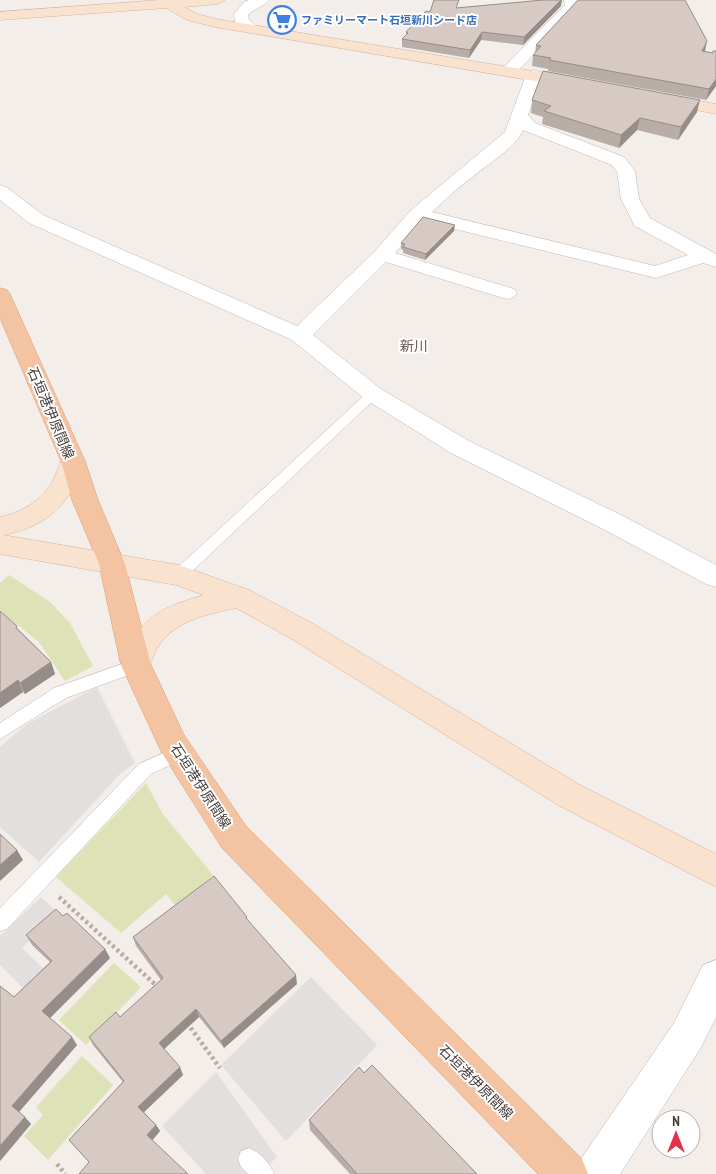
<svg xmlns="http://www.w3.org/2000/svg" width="716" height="1174" viewBox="0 0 716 1174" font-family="'PT Sans Narrow','Noto Sans JP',sans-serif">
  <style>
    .green { fill: #dde3b7 }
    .parking { fill: #e2dfde }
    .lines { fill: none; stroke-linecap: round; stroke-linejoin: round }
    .lane-casing { stroke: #c1b6b0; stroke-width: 1 }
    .street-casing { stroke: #c1b6b0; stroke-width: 1 }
    .secondary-casing { stroke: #d1b5a0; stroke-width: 1 }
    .primary-casing { stroke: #d89b73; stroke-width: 1 }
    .path { stroke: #beaaa0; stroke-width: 4.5; stroke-dasharray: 3 3; stroke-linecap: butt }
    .lane { fill: #fff; fill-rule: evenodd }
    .street { fill: #fff; fill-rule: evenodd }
    .secondary { fill: #f9e2ce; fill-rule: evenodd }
    .primary { fill: #f4c4a2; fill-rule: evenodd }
    .wall { fill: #b9ada8 }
    .shaded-wall { fill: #968d88 }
    .building { fill: #d7c9c3; stroke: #968d88 }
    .labels { text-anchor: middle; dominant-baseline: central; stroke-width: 4; stroke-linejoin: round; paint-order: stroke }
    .far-shop-label { font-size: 11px; font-weight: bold; fill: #366cbe; stroke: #fff; text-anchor: start }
    .far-quarter-label { font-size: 14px; fill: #685851; stroke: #fff }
    .street-label { font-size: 14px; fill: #473d39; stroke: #fff }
  </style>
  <rect width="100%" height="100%" fill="#f3eeea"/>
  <g class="green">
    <polygon points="9,575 50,602 70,623 93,666 65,681 39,642 0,611 0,583"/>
    <polygon points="146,783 162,813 213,875 176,906 166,894 121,933 56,877"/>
    <polygon points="114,963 141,987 86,1045 59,1020"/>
    <polygon points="82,1056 113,1085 48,1160 24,1136 43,1115 36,1107"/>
  </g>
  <g class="parking">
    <polygon points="97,687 135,763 120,774 39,862 0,827 0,747 27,724"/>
    <polygon points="41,897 58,913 22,948 45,970 25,990 0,965 0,936"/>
    <polygon points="311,977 377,1045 286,1141 221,1065"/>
    <polygon points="216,1072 277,1157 260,1174 206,1174 162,1126"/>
  </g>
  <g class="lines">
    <defs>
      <g id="lane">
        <polygon points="373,390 377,391 379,394 377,397 184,579 179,581 174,579 172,575 174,571 369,391"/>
        <polygon points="136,659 142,660 144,665 142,670 66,698 0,739 0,723 54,688"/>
        <polygon points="179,746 185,748 188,753 185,758 151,774 7,929 0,931 0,908 139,764"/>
        <path d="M 249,1148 C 261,1153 269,1162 274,1174 L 248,1174 L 241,1167 L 238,1159 L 241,1151 Z"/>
      </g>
      <g id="street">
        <path d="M 249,0 L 269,0 C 264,7 254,8 248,15 L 249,20 L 261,30 L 259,33 C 250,35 240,30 235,22 L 234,14 L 244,2 Z"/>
        <polygon points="564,0 578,0 579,6 515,74 503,74 501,71 503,68 565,5"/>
        <path d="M 534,70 L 540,72 L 542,75 L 528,115 L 535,123 L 624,157 L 635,171 L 639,199 L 650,218 L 716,254 L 716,267 L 703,263 L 656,278 L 422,221 L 395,253 L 514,289 L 517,293 L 514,297 L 507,299 L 500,297 L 386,262 L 313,335 L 381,389 L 469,441 L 623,516 L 716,565 L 716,587 L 706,584 L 605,530 L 451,453 L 365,399 L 292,340 L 29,223 L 0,200 L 0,185 L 6,187 L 43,215 L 297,326 L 375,251 L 411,210 L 505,132 L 526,75 L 528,72 ZM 523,130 L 612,165 L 617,172 L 621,199 L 635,226 L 688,255 L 655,266 L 432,212 C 445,200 457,188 471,178 C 485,166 516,148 523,130 Z"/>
        <polygon points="716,960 716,1017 700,1049 620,1174 575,1174 581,1159 674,1023 703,965"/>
      </g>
      <g id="secondary">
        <polygon points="160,0 225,0 218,4 184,7 197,14 216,19 576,78 582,80 584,83 582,86 576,88 215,27 187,20 166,8 0,20 0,12"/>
        <polygon points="663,94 716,104 716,114 657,102 655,99 657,96"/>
        <path d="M 73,453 L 82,455 L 85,461 C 71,503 48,527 3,535 L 179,565 L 249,590 L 310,622 L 580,785 L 716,854 L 716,887 L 558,805 L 290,638 L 236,608 C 209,614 176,620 159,645 C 154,653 151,664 146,673 L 136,677 L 126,673 L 121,665 C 141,617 155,610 203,595 L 176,585 L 0,554 L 0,517 C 21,513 43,500 53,480 C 58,472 59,463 64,455 Z"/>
      </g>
      <polygon id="primary" points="0,288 7,290 10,294 85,461 98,500 125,564 151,665 184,735 246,826 582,1159 588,1174 538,1174 222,848 162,753 121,665 99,564 72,500 61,461 0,318"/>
    </defs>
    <use href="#lane" class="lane-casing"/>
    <use href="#street" class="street-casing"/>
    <use href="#secondary" class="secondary-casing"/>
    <use href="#primary" class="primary-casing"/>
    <g class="path">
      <polyline points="59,897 158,987"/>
      <polyline points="187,1023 220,1068"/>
      <polyline points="57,1164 65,1174"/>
    </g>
    <use href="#lane" class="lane"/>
    <use href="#street" class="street"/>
    <use href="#secondary" class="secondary"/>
    <use href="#primary" class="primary"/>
  </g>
  <g class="wall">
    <polygon points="561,6 523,45 481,40 469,58 402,47 402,39 406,35 406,32 430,12"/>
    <polygon points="536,45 704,52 713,53 716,51 716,86 706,100 548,71 548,69 532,66 533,55 535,53"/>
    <polygon points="532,100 697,112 678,140 637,130 619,148 542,124 543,117 531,113"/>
    <polygon points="454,231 425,260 403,253 403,250 401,249 401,243"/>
    <polygon points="0,611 51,662 55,674 25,694 23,692 0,708"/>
    <polygon points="63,916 105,949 110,958 50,1018 77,1045 19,1112 31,1124 0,1161 0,986 14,997 50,962 32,945 26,935"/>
    <polygon points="248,921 297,984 224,1048 199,1017 164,1049 183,1075 144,1112 156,1125 160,1131 152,1140 89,1162 69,1140 123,1082 93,1045 89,1037 120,1017 161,980 136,946 133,937"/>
    <polygon points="309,1120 477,1174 350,1174 310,1130"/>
  </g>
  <g class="shaded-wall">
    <polygon points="561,0 562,0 561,6 523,45 524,37"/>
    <polygon points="482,32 481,40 469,58 470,50"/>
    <polygon points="707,41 705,51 699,62 702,51"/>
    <polygon points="716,79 716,86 706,100 709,89"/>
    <polygon points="700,100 697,112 678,140 681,127"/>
    <polygon points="640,118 637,130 619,148 621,135"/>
    <polygon points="455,225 454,231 425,260 426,254"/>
    <polygon points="51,662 55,674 25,694 20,683"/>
    <polygon points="18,680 23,692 0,708 0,693"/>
    <polygon points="17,850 23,860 0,881 0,865"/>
    <polygon points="105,949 110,958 48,1020 42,1011"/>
    <polygon points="296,975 297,984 224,1048 221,1041"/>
    <polygon points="196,1009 199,1017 162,1051 159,1043"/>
    <polygon points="72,1037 77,1045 18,1113 12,1106"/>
    <polygon points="180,1067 183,1075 142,1114 138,1107"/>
    <polygon points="25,1117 31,1124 0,1161 0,1146"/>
    <polygon points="156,1125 160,1131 151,1142 147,1135"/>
  </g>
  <g class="building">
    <polygon points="434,0 459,0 456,8 543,0 561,0 524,37 482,32 470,50 402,39 408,33 406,32 426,11 430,12"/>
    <polygon points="578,0 685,0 707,41 702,51 713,53 713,51 716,51 716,79 709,89 549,60 551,58 533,55 541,46 536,45"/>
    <polygon points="543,71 700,100 681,127 640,118 621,135 544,111 551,106 532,100"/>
    <polygon points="423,217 455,225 426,254 403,247 405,244 401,243"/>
    <polygon points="0,611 17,626 16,628 51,662 20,683 18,680 0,693"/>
    <polygon points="0,834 17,850 0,865"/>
    <polygon points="214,876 247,917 246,918 296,975 221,1041 196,1009 159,1043 180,1067 138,1107 156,1125 147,1135 188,1174 79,1174 89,1162 69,1140 124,1081 89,1037 116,1012 120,1017 163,978 133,937"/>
    <polygon points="56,909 63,916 67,913 105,949 42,1011 72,1037 12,1106 25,1117 0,1146 0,986 14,997 52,961 26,935"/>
    <polygon points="372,1065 477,1174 357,1174 309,1120 359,1067 364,1073"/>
  </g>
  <defs>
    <symbol id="supermarket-ring" viewBox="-11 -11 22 22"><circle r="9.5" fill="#fff" stroke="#3f7fe0" stroke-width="1.5"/><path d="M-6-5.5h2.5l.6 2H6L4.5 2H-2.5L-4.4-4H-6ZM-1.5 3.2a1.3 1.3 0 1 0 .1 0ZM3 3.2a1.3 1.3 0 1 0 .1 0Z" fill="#3f7fe0"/></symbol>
  </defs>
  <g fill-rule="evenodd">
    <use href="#supermarket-ring" x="266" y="4" width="32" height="32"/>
  </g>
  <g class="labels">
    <g class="far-shop-label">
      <text x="301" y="20">ファミリーマート石垣新川シード店</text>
    </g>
    <g class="far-quarter-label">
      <text x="414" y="346">新川</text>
    </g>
    <g class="street-label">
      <text transform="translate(51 413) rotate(67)">石垣港伊原間線</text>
      <text transform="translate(201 786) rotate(57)">石垣港伊原間線</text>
      <text transform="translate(476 1082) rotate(45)">石垣港伊原間線</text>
    </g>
  </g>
  <g transform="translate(676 1134)"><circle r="24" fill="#ffffff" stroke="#b5b1b0"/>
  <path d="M0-4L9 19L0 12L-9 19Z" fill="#e5304c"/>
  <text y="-8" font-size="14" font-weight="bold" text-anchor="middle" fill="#473d39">N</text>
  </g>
</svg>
